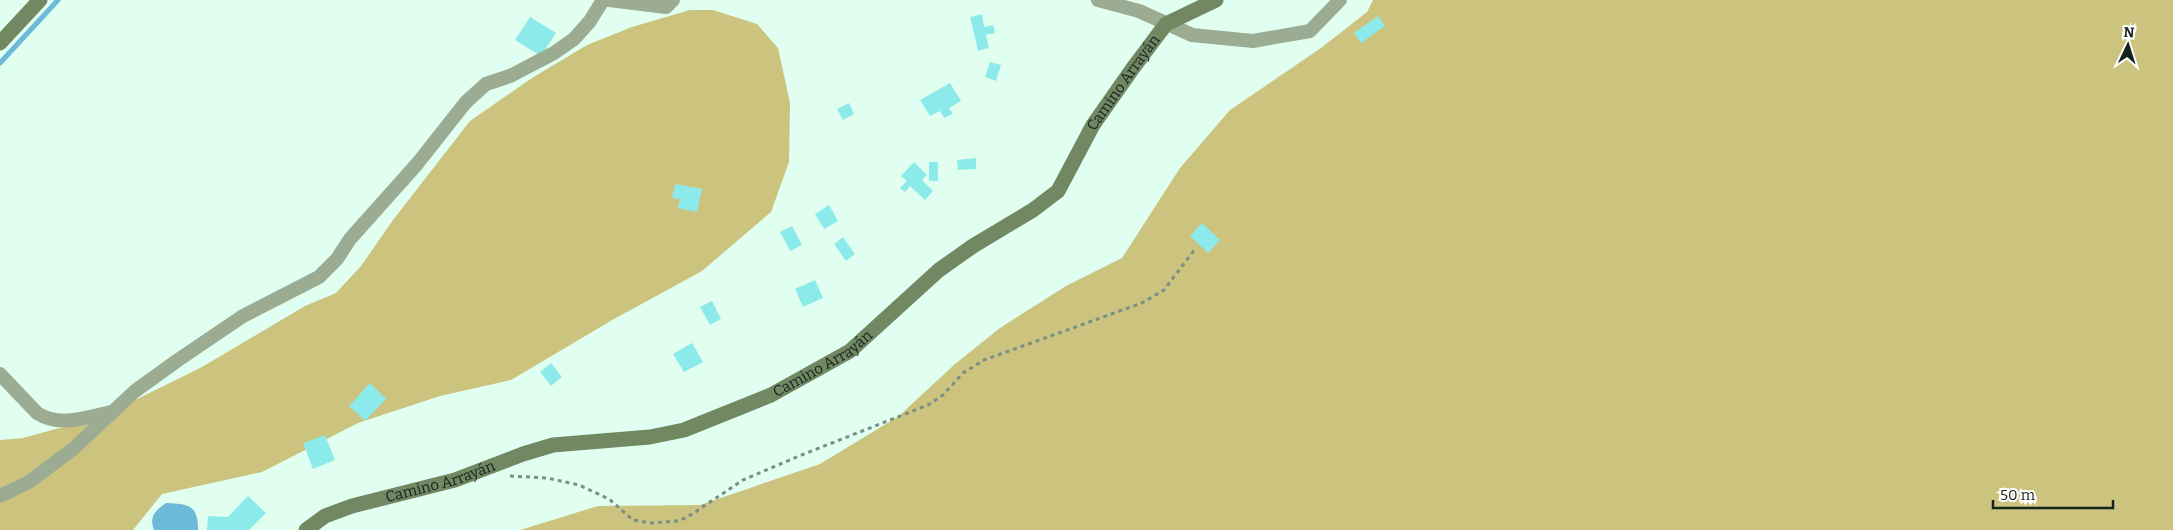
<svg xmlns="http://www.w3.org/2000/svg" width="2173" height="530" viewBox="0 0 2173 530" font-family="Bitter,serif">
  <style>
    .forest { fill: #cbc37e }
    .water { fill: #6cb9d9 }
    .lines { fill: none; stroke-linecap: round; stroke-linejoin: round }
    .stream { stroke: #6cb9d9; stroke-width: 5 }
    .building { fill: #8deaea }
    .path { stroke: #799085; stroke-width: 3; stroke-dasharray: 4 4; stroke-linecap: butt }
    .street { stroke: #9cac93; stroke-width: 14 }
    .secondary { stroke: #718863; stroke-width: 15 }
    .labels { text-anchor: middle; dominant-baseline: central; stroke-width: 4.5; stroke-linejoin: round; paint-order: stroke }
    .street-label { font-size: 15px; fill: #14231c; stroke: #fff }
  </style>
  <rect width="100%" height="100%" fill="#e0fff0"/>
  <g class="forest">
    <polygon points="1373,0 2173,0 2173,530 520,530 598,506 700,505 820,464 899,416 955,364 1000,328 1066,286 1122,258 1180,168 1230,110 1321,48 1367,12"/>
    <polygon points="690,10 713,10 757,24 778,48 790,103 789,162 771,212 702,271 614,319 511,380 440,396 358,423 262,472 162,494 133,530 0,530 0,440 23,438 103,416 202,367 305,306 336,293 361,266 393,220 470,121 532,78 587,45 632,27"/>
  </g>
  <path class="water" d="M 166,503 C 189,504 198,505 198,530 L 154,530 C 149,516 155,511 166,503 Z"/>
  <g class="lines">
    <polyline class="stream" points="0,63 58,0"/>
  </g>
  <g class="building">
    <polygon points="982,14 984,27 993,25 995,33 986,35 989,48 978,51 970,17"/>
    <polygon points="1378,16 1385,26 1361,43 1354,33"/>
    <polygon points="530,17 556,33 541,56 515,40"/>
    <polygon points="990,62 1001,65 996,81 985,77"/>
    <polygon points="950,83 961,101 949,108 953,114 944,118 940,111 930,116 920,100"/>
    <polygon points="849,103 854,114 843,120 837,109"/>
    <polygon points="976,158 976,169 958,170 957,160"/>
    <polygon points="914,162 927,175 922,180 933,191 925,200 910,186 905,192 900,188 907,181 901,176"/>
    <rect x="929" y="162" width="9" height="19"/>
    <polygon points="675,184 702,189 697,212 678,208 680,199 672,198"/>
    <polygon points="829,205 838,221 824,229 815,214"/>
    <polygon points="1202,223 1220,240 1208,253 1190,236"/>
    <polygon points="792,226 802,245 790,251 780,232"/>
    <polygon points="843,237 855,254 846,261 834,244"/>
    <polygon points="815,280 823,298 803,307 795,289"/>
    <polygon points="712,301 721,319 710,325 700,307"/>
    <polygon points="692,343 703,362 684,372 673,354"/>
    <polygon points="551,363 562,377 551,386 540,372"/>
    <polygon points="370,383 386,399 365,421 349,406"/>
    <polygon points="325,435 335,460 313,469 303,443"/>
    <polygon points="248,496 266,513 249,530 207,530 208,516 228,517"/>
  </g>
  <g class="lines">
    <polyline class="path" points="510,476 547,478 579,485 609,499 633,520 651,523 676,521 686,518 743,480 799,456 928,405 943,395 963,373 984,360 1142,303 1164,290 1195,249"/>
    <g class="street">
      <polyline points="609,0 666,7 673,0"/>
      <polyline points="1098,0 1139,11 1192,35 1253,41 1310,31 1340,0"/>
      <path d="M 0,374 L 37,413 C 60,428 87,417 111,412"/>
      <polyline points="0,496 29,482 73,449 135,391 178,360 243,316 319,277 337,259 350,239 417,164 466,102 486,84 510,76 554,53 574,39 590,21 603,0"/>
    </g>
    <g class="secondary">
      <polyline points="0,43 40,0"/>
      <path id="s1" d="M 306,530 L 325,516 L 352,506 L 455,480 L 523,454 L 553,445 L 650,437 L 684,430 L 771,395 L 850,351 L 939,270 L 973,246 L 1033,210 L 1058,191 L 1093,125 L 1133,68 L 1166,24 L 1216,0"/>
    </g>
  </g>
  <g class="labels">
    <g class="street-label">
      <text stroke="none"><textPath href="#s1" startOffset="969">Camino Arrayán</textPath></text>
      <text stroke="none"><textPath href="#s1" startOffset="549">Camino Arrayán</textPath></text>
      <text stroke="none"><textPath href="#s1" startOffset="144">Camino Arrayán</textPath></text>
    </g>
  </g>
  <g transform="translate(2128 45) rotate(4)" stroke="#ffffff" stroke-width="4" paint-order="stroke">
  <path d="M0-4L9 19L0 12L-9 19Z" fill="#14231c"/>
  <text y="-8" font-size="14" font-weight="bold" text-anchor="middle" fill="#14231c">N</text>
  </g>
  <path d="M1993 500v8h120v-8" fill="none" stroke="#14231c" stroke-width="2.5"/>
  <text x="2000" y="500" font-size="15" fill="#14231c" stroke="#ffffff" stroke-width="4" paint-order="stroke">50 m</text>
</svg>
